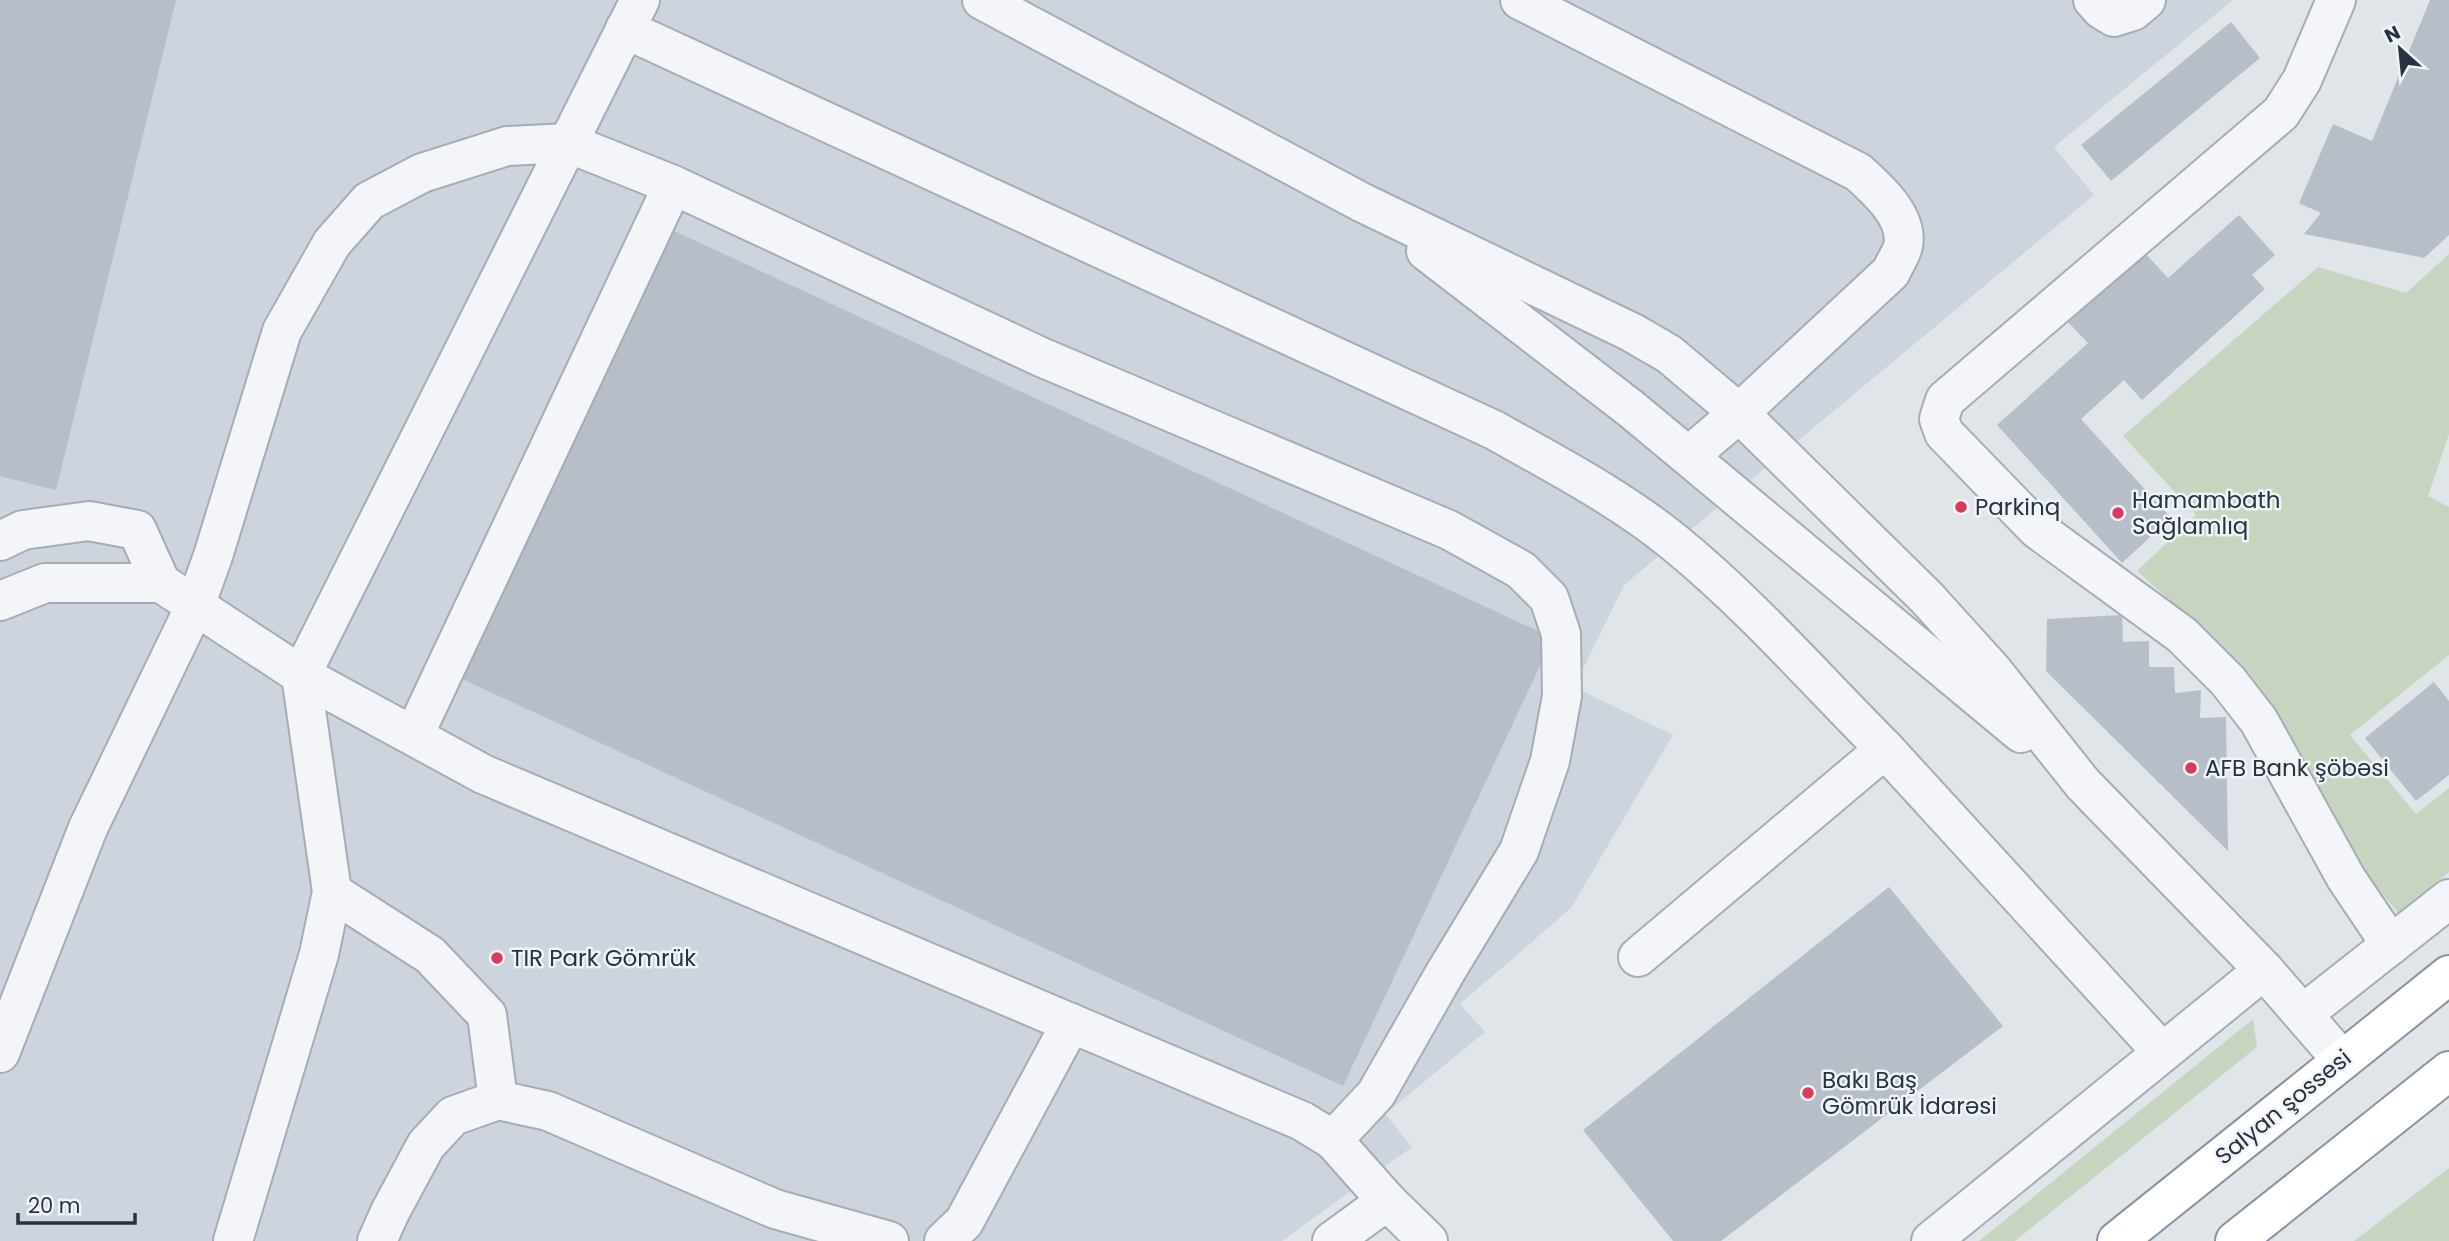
<svg xmlns="http://www.w3.org/2000/svg" width="2449" height="1241" viewBox="0 0 2449 1241" font-family="Poppins,sans-serif">
  <style>
    .built { fill: #ced4dd }
    .green { fill: #c7d5c0 }
    .building { fill: #b7bec8 }
    .lines { fill: none; stroke-linecap: round; stroke-linejoin: round }
    .minor-casing { stroke: #a5acb5; stroke-width: 42 }
    .highway-casing { stroke: #8693a2; stroke-width: 42 }
    .minor { stroke: #f3f5f8; stroke-width: 38 }
    .highway { stroke: #fff; stroke-width: 38 }
    .poi-dot { fill: #da3a5e; stroke: #f0f4f7; stroke-width: 2.5 }
    .labels { text-anchor: middle; dominant-baseline: central; stroke-width: 5; stroke-linejoin: round; paint-order: stroke }
    .poi-label { font-size: 23px; fill: #273343; stroke: #f0f4f7; text-anchor: start }
    .street-label { font-size: 23px; fill: #273343; stroke: #f0f4f7 }
  </style>
  <rect width="100%" height="100%" fill="#e0e5ea"/>
  <polygon class="built" points="0,0 2233,0 2054,147 2094,195 1624,585 1574,687 1673,735 1571,908 1460,1004 1485,1032 1385,1114 1412,1147 1282,1241 0,1241"/>
  <g class="green">
    <polygon points="2449,254 2449,434 2428,496 2449,507 2449,655 2350,735 2416,814 2449,788 2449,872 2399,914 2355,860 2312,777 2269,706 2224,649 2137,571 2196,515 2123,436 2318,267 2406,293"/>
    <polygon points="2253,1019 2257,1047 2015,1241 1979,1241"/>
    <polygon points="2449,1168 2449,1241 2354,1241"/>
  </g>
  <g class="building">
    <polygon points="0,0 176,0 56,490 0,476"/>
    <polygon points="2430,0 2449,0 2449,235 2424,258 2304,234 2321,213 2299,203 2333,124 2372,141"/>
    <polygon points="2231,22 2260,58 2111,181 2081,145"/>
    <polygon points="2239,215 2275,255 2252,275 2265,289 2142,400 2124,380 2081,419 2171,518 2122,563 1997,425 2088,343 2067,321 2144,252 2168,278"/>
    <polygon points="672,230 1553,638 1343,1086 462,679"/>
    <polygon points="2122,615 2123,642 2149,641 2149,667 2174,667 2175,693 2201,690 2200,718 2226,717 2228,851 2046,671 2047,619"/>
    <polygon points="2434,682 2449,701 2449,775 2416,801 2365,738"/>
    <polygon points="1889,887 2003,1026 1721,1241 1673,1241 1583,1130"/>
  </g>
  <g class="lines">
    <defs>
      <g id="minor">
        <polyline points="982,0 1363,203 1631,332 1669,354 1739,413 1927,598 1993,671 2083,784 2264,970 2342,1060"/>
        <path d="M 1520,0 L 1858,172 C 1877,189 1909,217 1903,246 C 1901,255 1894,264 1891,272 L 1739,413 L 1689,456"/>
        <polyline points="2093,0 2101,9 2114,17 2133,11 2146,0"/>
        <polyline points="2336,0 2302,80 2281,113 1945,400 1939,419 1944,433 2037,529 2182,635 2228,681 2259,721 2346,878 2391,945"/>
        <path d="M 625,29 L 1494,430 C 1556,465 1620,498 1675,543 C 1751,605 1816,680 1885,749"/>
        <polyline points="1426,251 1630,408 2021,733"/>
        <polyline points="0,541 23,530 89,521 137,530 161,583 301,675 483,774 1302,1121 1333,1140 1387,1201 1428,1241"/>
        <polyline points="0,601 45,583 161,583"/>
        <polyline points="414,735 673,185"/>
        <polyline points="332,892 430,955 487,1015 498,1100"/>
        <polyline points="1638,957 1885,749 2162,1052"/>
        <polyline points="2303,1014 2449,899"/>
        <polyline points="0,1053 88,828 195,606 213,556 282,331 332,243 369,201 422,173 507,146 568,143 673,185 1041,357 1449,530 1521,570 1549,598 1561,634 1562,696 1550,761 1519,851 1445,973 1376,1094 1333,1140"/>
        <polyline points="233,1241 319,954 332,892 301,675 640,0"/>
        <polyline points="377,1241 390,1212 426,1145 453,1116 498,1100 548,1111 775,1209 889,1241"/>
        <polyline points="944,1241 964,1222 1071,1023"/>
        <polyline points="1332,1241 1387,1201"/>
        <polyline points="1931,1241 2264,970"/>
      </g>
      <g id="highway">
        <polyline points="2117,1241 2449,975"/>
        <polyline points="2235,1241 2449,1071"/>
      </g>
    </defs>
    <use href="#minor" class="minor-casing"/>
    <use href="#highway" class="highway-casing"/>
    <use href="#minor" class="minor"/>
    <use href="#highway" class="highway"/>
  </g>
  <g class="poi-dot">
    <circle cx="1961" cy="507" r="7"/>
    <circle cx="2118" cy="513" r="7"/>
    <circle cx="2191" cy="768" r="7"/>
    <circle cx="497" cy="958" r="7"/>
    <circle cx="1808" cy="1093" r="7"/>
  </g>
  <g class="labels">
    <g class="poi-label">
      <text x="2132" y="500">Hamambath<tspan x="2132" dy="26">Sağlamlıq</tspan></text>
      <text x="1975" y="507">Parkinq</text>
      <text x="2205" y="768">AFB Bank şöbəsi</text>
      <text x="511" y="958">TIR Park Gömrük</text>
      <text x="1822" y="1080">Bakı Baş<tspan x="1822" dy="26">Gömrük İdarəsi</tspan></text>
    </g>
    <g class="street-label">
      <text transform="translate(2283 1107) rotate(-39)">Salyan şossesi</text>
    </g>
  </g>
  <g transform="translate(2400 49) rotate(333)" stroke="#f0f4f7" stroke-width="5" paint-order="stroke">
  <path d="M0-5L12 26L0 18L-12 26Z" fill="#273343"/>
  <text y="-10" font-size="19" font-weight="bold" text-anchor="middle" fill="#273343">N</text>
  </g>
  <path d="M18 1213v10h117v-10" fill="none" stroke="#273343" stroke-width="3.5"/>
  <text x="28" y="1213" font-size="21" fill="#273343" stroke="#f0f4f7" stroke-width="5" paint-order="stroke">20 m</text>
</svg>
